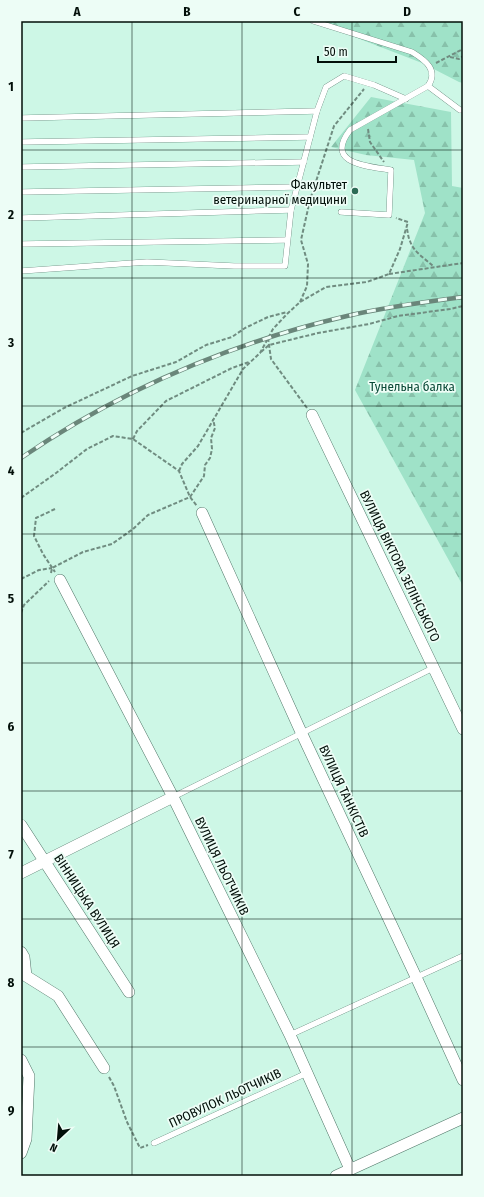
<svg xmlns="http://www.w3.org/2000/svg" width="484" height="1197" viewBox="0 0 484 1197" font-family="'Fira Sans Condensed',sans-serif">
  <style>
    .forest { fill: url(#forest-firs) }
    .lines { fill: none; stroke-linecap: round; stroke-linejoin: round }
    .lane-casing { stroke: #507668; stroke-width: 6 }
    .street-casing { stroke: #507668; stroke-width: 12 }
    .path { stroke: #708c80; stroke-width: 2; stroke-dasharray: 4 2; stroke-linecap: butt }
    .lane { stroke: #fff; stroke-width: 5.5 }
    .street { stroke: #fff; stroke-width: 11 }
    .rail-casing { stroke: #6a867a; stroke-width: 4.5 }
    .rail { stroke: #edfdf6; stroke-width: 3; stroke-dasharray: 9; stroke-linecap: butt }
    .grid { fill: none; stroke: #020f09; stroke-width: 1; stroke-opacity: 0.55 }
    .poi-dot { fill: #2d6b56; stroke: #edfdf6; stroke-width: 1.5 }
    .labels { text-anchor: middle; dominant-baseline: central; stroke-width: 3.5; stroke-linejoin: round; paint-order: stroke }
    .poi-label { font-size: 13px; fill: #020f09; stroke: #edfdf6; text-anchor: end }
    .park-label { font-size: 13px; fill: #0b4a38; stroke: #edfdf6 }
    .street-label { font-size: 13px; fill: #020f09; stroke: #edfdf6 }
    .neatline { fill: none; stroke: #020f09; stroke-width: 1.5 }
    .grid-label { font-size: 13px; text-anchor: middle; font-weight: bold; fill: #020f09 }
  </style>
  <defs>
    <pattern id="forest-firs" width="22" height="20" patternUnits="userSpaceOnUse"><rect width="22" height="20" fill="#9fe2c8"/><path d="M5 1l3.5 6h-7zM16 11l3.5 6h-7z" fill="#87c1aa"/></pattern>
  </defs>
  <rect width="100%" height="100%" fill="#cdf7e6"/>
  <g class="forest">
    <polygon points="313,21 463,21 463,83 459,82 422,63"/>
    <polygon points="371,97 451,112 452,186 463,188 463,586 355,390 425,213 414,160 366,155 331,147"/>
  </g>
  <g class="lines">
    <defs>
      <g id="lane">
        <path d="M 313,21 L 412,52 C 425,60 439,70 428,86 L 350,130 C 324,164 367,166 391,170 L 389,215 L 341,212"/>
        <polyline points="428,86 460,110 463,110"/>
        <polyline points="21,118 317,111"/>
        <polyline points="21,142 310,137"/>
        <polyline points="21,167 304,162"/>
        <polyline points="21,192 297,187"/>
        <polyline points="21,218 291,210"/>
        <polyline points="21,244 287,240"/>
        <polyline points="21,271 147,262 234,266 285,266 291,210 317,111 326,87 344,76 374,85 406,99"/>
        <polyline points="173,797 433,668"/>
        <polyline points="290,1035 463,956"/>
        <polyline points="154,1143 307,1073"/>
      </g>
      <g id="street">
        <polyline points="312,415 463,729"/>
        <polyline points="202,513 301,732 416,977 463,1080"/>
        <polyline points="60,580 173,797 290,1035 350,1169"/>
        <polyline points="21,825 129,992"/>
        <polyline points="21,873 173,797"/>
        <polyline points="21,952 24,957 26,976 58,996 104,1068"/>
        <polyline points="21,1060 29,1076 26,1139 21,1153"/>
        <polyline points="336,1176 463,1118"/>
      </g>
    </defs>
    <use href="#lane" class="lane-casing"/>
    <use href="#street" class="street-casing"/>
    <g class="path">
      <polyline points="450,57 459,59 463,56"/>
      <polyline points="436,63 463,49"/>
      <polyline points="368,129 370,142 384,162"/>
      <path d="M 407,229 C 408,233 408,237 410,241 C 414,253 426,259 434,267"/>
      <polyline points="389,274 463,263"/>
      <polyline points="300,302 307,286 308,264 301,240 310,200 334,126 364,89"/>
      <polyline points="268,338 271,359 307,408"/>
      <polyline points="261,352 269,345 318,333 369,324 398,316 450,309 463,306"/>
      <polyline points="21,433 64,408 132,376 176,362 206,345 232,337 245,328 268,317 287,312"/>
      <polyline points="133,439 137,431 166,401 232,368 249,362"/>
      <polyline points="179,471 182,464 198,446 243,369 260,353 273,329 287,314 300,302 326,287 367,282 389,274 400,249 408,222 396,218"/>
      <polyline points="21,498 56,473 87,449 113,436 133,439 179,471 190,497 197,506"/>
      <polyline points="55,509 36,518 34,536 43,554 55,572"/>
      <polyline points="51,573 52,568 83,552 112,544 133,529 148,515 190,497 204,476 205,465 210,458 212,449 211,438 215,428 213,419"/>
      <polyline points="21,579 39,570 52,568"/>
      <polyline points="21,613 24,605 49,581"/>
      <polyline points="109,1077 114,1086 127,1122 140,1148 148,1145"/>
    </g>
    <use href="#lane" class="lane"/>
    <use href="#street" class="street"/>
    <defs>
      <path id="rail" d="M 21,458 C 119,391 231,343 347,316 C 385,307 424,302 463,297"/>
    </defs>
    <use href="#rail" class="rail-casing"/>
    <use href="#rail" class="rail"/>
  </g>
  <path class="grid" d="M 132,21 L 132,1176M 242,21 L 242,1176M 352,21 L 352,1176M 21,150 L 463,150M 21,278 L 463,278M 21,406 L 463,406M 21,534 L 463,534M 21,663 L 463,663M 21,791 L 463,791M 21,919 L 463,919M 21,1047 L 463,1047"/>
  <circle class="poi-dot" cx="355" cy="191" r="4"/>
  <g class="labels">
    <g class="poi-label">
      <text x="347" y="184">Факультет<tspan x="347" dy="15">ветеринарної медицини</tspan></text>
    </g>
    <g class="park-label">
      <text x="412" y="386">Тунельна балка</text>
    </g>
    <g class="street-label">
      <text transform="translate(400 566) rotate(64)">ВУЛИЦЯ ВІКТОРА ЗЕЛІНСЬКОГО</text>
      <text transform="translate(344 791) rotate(65)">ВУЛИЦЯ ТАНКІСТІВ</text>
      <text transform="translate(222 866) rotate(64)">ВУЛИЦЯ ЛЬОТЧИКІВ</text>
      <text transform="translate(87 901) rotate(57)">ВІННИЦЬКА ВУЛИЦЯ</text>
      <text transform="translate(225 1098) rotate(-25)">ПРОВУЛОК ЛЬОТЧИКІВ</text>
    </g>
  </g>
  <rect width="484" height="1197" fill="none" stroke="#edfdf6" stroke-width="44"/>
  <g transform="translate(58 1139) rotate(206)" stroke="#edfdf6" stroke-width="3" paint-order="stroke">
  <path d="M0-3L7 15L0 10L-7 15Z" fill="#020f09"/>
  <text y="-6" font-size="11" font-weight="bold" text-anchor="middle" fill="#020f09">N</text>
  </g>
  <path d="M318 56v6h78v-6" fill="none" stroke="#020f09" stroke-width="2"/>
  <text x="324" y="56" font-size="12" fill="#020f09" stroke="#edfdf6" stroke-width="3" paint-order="stroke">50 m</text>
  <rect x="22" y="22" width="440" height="1153" class="neatline"/>
  <g class="grid-label">
    <text x="77" y="16">A</text>
    <text x="187" y="16">B</text>
    <text x="297" y="16">C</text>
    <text x="407" y="16">D</text>
    <text x="11" y="91">1</text>
    <text x="11" y="219">2</text>
    <text x="11" y="347">3</text>
    <text x="11" y="475">4</text>
    <text x="11" y="603">5</text>
    <text x="11" y="731">6</text>
    <text x="11" y="859">7</text>
    <text x="11" y="987">8</text>
    <text x="11" y="1115">9</text>
  </g>
</svg>
